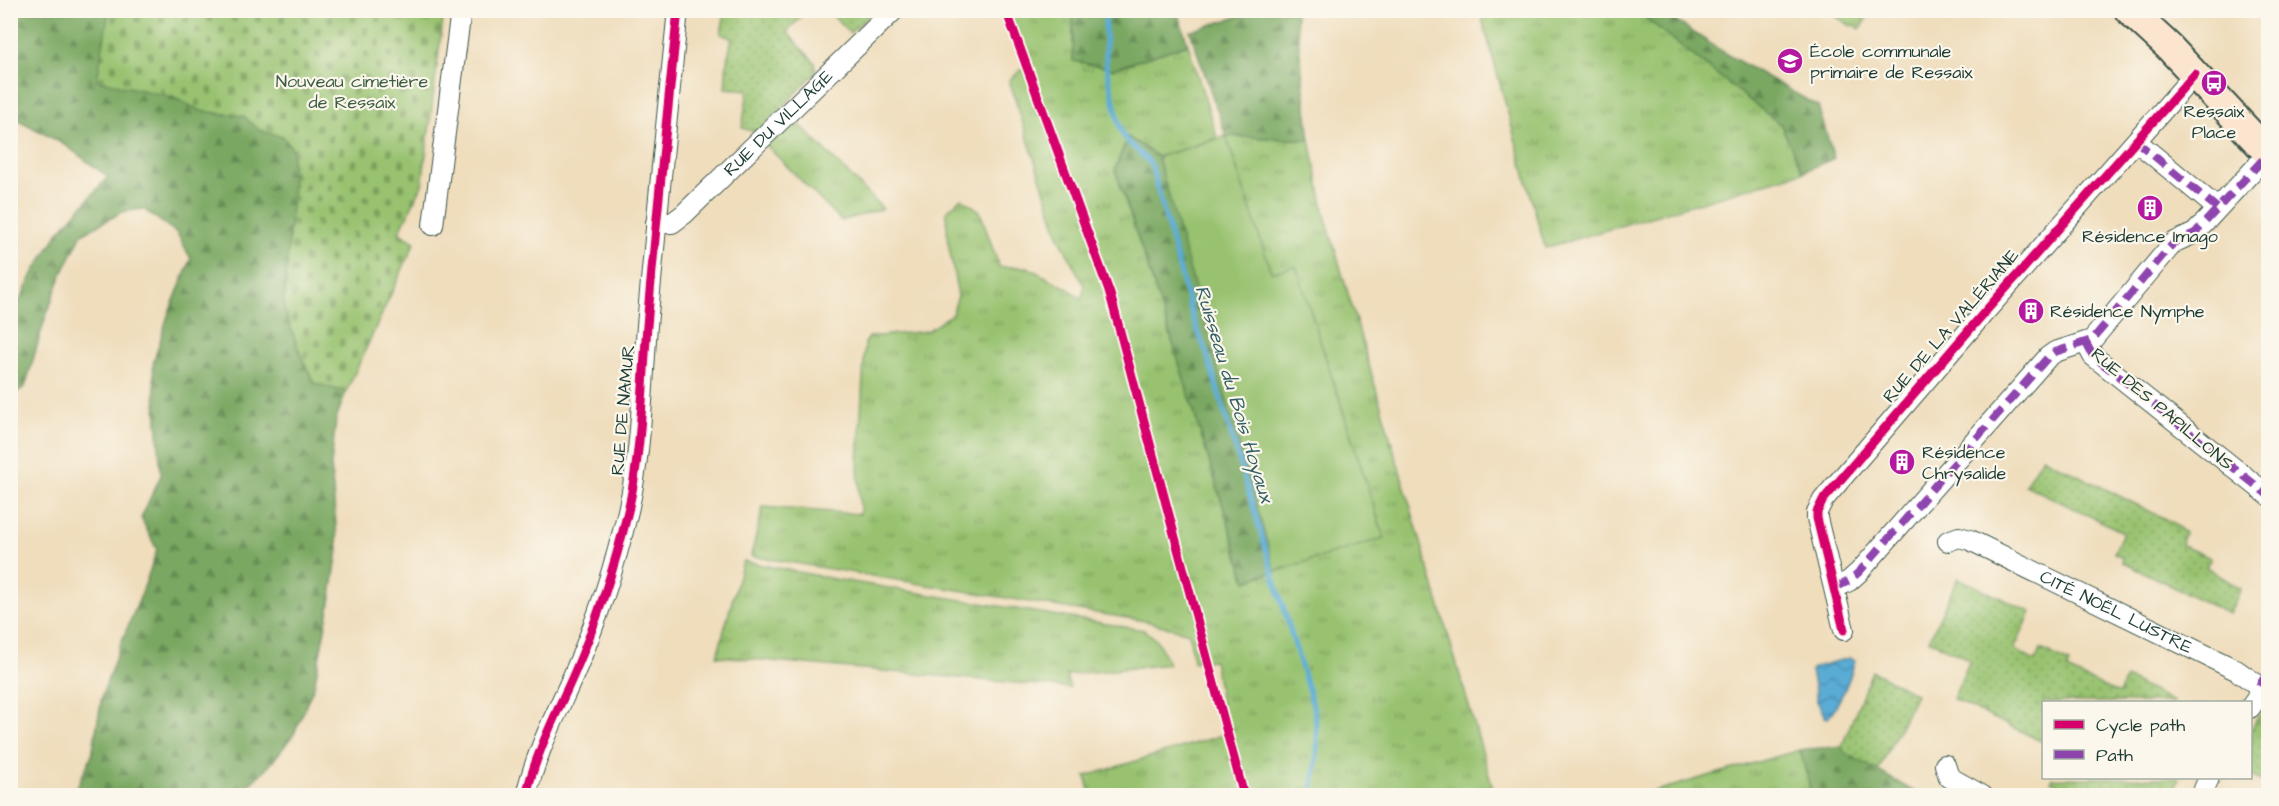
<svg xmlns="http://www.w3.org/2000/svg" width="2279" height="806" viewBox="0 0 2279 806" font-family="'Architects Daughter',sans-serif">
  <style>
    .grass { fill: url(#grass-tufts); stroke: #5c8052; stroke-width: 1.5 }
    .forest { fill: url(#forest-firs); stroke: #4c724b; stroke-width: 1.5 }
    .cemetery { fill: url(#cemetery-stones); stroke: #5c8052; stroke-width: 1.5 }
    .garden { fill: url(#garden-dots); stroke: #5c8052; stroke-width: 1.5 }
    .pitch { fill: #98c26f; stroke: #5c8052; stroke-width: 1.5 }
    .water { fill: url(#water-waves); stroke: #3c7484; stroke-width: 1.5 }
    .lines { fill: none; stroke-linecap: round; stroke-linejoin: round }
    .stream { stroke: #5aacd5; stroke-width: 5 }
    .street-casing { stroke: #3e5548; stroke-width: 22 }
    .secondary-casing { stroke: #3e5548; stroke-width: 32 }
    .street { stroke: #fff; stroke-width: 20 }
    .secondary { stroke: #fce5cf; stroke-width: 28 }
    .quiet { stroke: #8e44ad; stroke-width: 8; stroke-dasharray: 15 8; stroke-linecap: butt }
    .cycleway-casing { stroke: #fbf7ec; stroke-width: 13 }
    .cycleway { stroke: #d6006c; stroke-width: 9 }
    .labels { text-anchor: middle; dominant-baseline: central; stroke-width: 4.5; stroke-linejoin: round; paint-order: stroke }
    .poi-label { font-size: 18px; fill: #1f3d34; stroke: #fbf7ec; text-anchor: start }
    .park-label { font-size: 18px; fill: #3d5e43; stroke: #fbf7ec }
    .street-label { font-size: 18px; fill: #1f3d34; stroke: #fbf7ec }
    .water-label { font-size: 20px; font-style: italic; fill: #315e64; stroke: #fbf7ec }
  </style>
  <defs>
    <pattern id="grass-tufts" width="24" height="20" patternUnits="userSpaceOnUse" patternTransform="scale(1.5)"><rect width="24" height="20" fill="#98c26f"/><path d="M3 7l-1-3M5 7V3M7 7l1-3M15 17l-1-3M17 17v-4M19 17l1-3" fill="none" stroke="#7b9f5c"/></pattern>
    <pattern id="forest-firs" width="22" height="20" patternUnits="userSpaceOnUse" patternTransform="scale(1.5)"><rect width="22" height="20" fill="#7aa862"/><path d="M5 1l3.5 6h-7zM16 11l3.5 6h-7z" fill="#638a52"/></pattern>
    <pattern id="cemetery-stones" width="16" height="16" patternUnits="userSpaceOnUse" patternTransform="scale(1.5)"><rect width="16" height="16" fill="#98c26f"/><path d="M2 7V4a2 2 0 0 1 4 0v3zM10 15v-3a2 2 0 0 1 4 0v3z" fill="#7b9f5c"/></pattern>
    <pattern id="garden-dots" width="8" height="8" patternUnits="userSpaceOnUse" patternTransform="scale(1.5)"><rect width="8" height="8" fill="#98c26f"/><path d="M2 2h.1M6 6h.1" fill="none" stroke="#7b9f5c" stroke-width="1.8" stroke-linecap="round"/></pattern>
    <pattern id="water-waves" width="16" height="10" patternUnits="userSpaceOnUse" patternTransform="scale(1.5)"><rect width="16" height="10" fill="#5aacd5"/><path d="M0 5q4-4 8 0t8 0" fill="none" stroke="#4a8dae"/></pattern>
  </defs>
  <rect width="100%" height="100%" fill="#fbf7ec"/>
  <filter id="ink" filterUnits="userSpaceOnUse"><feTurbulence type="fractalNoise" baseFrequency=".0167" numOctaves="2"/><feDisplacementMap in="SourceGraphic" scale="12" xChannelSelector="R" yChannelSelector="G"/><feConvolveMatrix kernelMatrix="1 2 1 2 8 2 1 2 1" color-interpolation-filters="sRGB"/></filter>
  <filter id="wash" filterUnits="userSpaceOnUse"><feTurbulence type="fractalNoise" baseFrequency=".008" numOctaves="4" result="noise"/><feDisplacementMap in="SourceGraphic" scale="24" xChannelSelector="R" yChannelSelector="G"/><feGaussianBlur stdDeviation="1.35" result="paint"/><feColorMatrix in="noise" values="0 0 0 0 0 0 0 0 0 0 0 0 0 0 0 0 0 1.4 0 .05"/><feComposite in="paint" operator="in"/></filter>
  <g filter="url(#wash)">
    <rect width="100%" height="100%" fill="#efddbc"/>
    <g class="grass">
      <polygon points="1007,11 1073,11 1073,60 1113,69 1188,44 1217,138 1158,157 1128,137 1115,169 1171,337 1246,581 1384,537 1296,267 1271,272 1226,136 1310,140 1325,215 1495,795 1090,795 1086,776 1226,734 1214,660 1193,662 1189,633 1145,621 751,556 763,507 860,514 858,463 865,343 869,337 927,331 952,314 958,296 948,242 946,212 961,198 980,211 999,267 1027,267 1067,288 1082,299 1084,286 1060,239 1009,80 1029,64"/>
      <polygon points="1480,11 1637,11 1781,125 1803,172 1545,248"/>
      <polygon points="1837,11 1837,10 1871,11 1860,29 1853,24 1851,26 1834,15"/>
      <polygon points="794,119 883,209 841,221 767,146"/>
      <polygon points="743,561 834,579 1144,630 1157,640 1169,664 1066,675 1070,688 717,656"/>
      <polygon points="1800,750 1812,795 1638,796"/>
    </g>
    <g class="forest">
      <polygon points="1260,10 1295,11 1310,140 1226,136 1190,31"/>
      <polygon points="11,11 109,11 97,80 173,97 201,111 244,116 259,130 283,137 292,148 293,184 284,308 300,353 314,383 346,392 336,419 331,465 338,550 330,603 314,686 294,734 269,766 238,795 73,795 92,755 102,696 120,645 142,593 157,550 141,518 161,475 153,364 168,315 191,259 177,233 143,209 122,212 82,234 61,276 44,322 25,387 13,394 10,392 11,318 34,272 58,233 108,177 65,145 15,118 11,128"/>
      <polygon points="1073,11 1177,11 1188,44 1113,69 1073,61"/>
      <polygon points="1637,11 1661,11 1726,54 1818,106 1834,158 1803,172 1781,125"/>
      <polygon points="1128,137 1158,157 1275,571 1246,581 1171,337 1115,169"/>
      <polygon points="1842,746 1845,752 1920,795 1812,795 1800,750"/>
    </g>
    <polygon class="cemetery" points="109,11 444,11 422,185 399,233 415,242 346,392 314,383 300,353 284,308 293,185 292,148 283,137 259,130 244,116 201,111 173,97 97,80"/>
    <g class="garden">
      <polygon points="725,11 806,11 787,32 815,63 816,72 757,133 742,128 748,90 725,88 727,60 732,39 721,34"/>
      <polygon points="828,11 874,11 850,33"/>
      <polygon points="2042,457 2173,523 2185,533 2181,545 2211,558 2206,567 2241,589 2229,614 2122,562 2123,557 2114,553 2123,532 2025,485"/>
      <polygon points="1958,578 2031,612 2014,650 2035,661 2041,649 2069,663 2067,670 2119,694 2126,678 2174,702 2044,702 2043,742 1953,699 1970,660 1929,640"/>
      <polygon points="1872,671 1916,694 1878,771 1844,752 1842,746"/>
      <polygon points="2268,698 2268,785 2250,775 2251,730"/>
      <polygon points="2053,778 2180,778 2172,795 2082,795 2051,781"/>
    </g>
    <polygon class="pitch" points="1226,136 1271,272 1296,266 1384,538 1275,571 1158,157"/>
    <path class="water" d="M 1849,658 L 1855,660 C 1850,681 1841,700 1828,718 L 1825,717 L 1817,701 L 1811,671 L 1815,667 Z"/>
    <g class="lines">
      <path class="stream" d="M 1107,10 L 1105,24 L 1106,65 L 1120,128 L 1125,139 L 1151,164 L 1193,319 L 1206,351 L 1314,709 C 1320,741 1317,764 1311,796"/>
    </g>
  </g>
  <g filter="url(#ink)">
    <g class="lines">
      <defs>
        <g id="street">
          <polyline points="2136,141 2217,208"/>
          <path id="s1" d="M 656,223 L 672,223 L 684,214 L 894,10"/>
          <polyline points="433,225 461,10"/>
          <polyline points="2086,343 2093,356 2268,495"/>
          <path id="s2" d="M 1948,541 L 1959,537 L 1970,540 L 2236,670 L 2259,686 L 2257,698 L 2250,708"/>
          <polyline points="1835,588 1849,581 1859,572 2048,357 2055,352 2092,340 2169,248 2175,242 2195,233 2268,154"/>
          <polyline points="1844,630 1817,518 1817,512 1823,500 1983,314 2195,74"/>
          <polyline points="1945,765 1949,777 1983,796"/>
          <path d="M 526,796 C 536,752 556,715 574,674 C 597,621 615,566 628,511 C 642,450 642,388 647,326 C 656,221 667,116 678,10"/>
          <polyline points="2203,796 2204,789 2209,778"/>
        </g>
        <polyline id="secondary" points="2129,10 2169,47 2268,153"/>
      </defs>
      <use href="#street" class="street-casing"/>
      <use href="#secondary" class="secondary-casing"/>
      <use href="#street" class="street"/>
      <use href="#secondary" class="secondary"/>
      <g class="quiet">
        <polyline points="2136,141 2217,208"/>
        <polyline points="2086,343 2093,356 2268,495"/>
        <polyline points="1835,588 1849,581 1859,572 2048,357 2055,352 2092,340 2169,248 2175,242 2195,233 2268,154"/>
        <polyline points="2259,686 2268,672"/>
      </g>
      <defs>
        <g id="cycleway">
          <polyline points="1006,10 1110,294 1244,796"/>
          <polyline points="1844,630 1817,518 1817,512 1823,500 1983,314 2195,74"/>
          <path d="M 526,796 C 536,752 556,715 574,674 C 597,621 615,566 628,511 C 642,450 642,388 647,326 C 656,221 667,116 678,10"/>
        </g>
      </defs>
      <use href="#cycleway" class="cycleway-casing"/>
      <use href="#cycleway" class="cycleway"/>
    </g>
  </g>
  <defs>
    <symbol id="school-disc" viewBox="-11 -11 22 22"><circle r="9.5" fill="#b5179e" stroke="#fbf7ec"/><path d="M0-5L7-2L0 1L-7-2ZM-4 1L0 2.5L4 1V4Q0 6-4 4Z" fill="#fff"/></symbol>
    <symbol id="bus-disc" viewBox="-11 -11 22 22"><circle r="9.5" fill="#b5179e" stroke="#fbf7ec"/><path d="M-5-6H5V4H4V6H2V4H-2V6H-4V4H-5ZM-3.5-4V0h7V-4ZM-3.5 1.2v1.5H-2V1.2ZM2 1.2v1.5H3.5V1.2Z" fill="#fff"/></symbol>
    <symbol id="building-disc" viewBox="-11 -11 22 22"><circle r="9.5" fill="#b5179e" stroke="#fbf7ec"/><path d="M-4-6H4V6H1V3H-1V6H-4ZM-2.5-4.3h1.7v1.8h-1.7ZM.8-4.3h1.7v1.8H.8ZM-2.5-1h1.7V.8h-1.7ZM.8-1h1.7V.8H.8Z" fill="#fff"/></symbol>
  </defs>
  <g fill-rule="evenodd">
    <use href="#school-disc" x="1775" y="46" width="30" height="30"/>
    <use href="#bus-disc" x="2199" y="68" width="30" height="30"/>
    <use href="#building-disc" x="2135" y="193" width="30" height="30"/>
    <use href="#building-disc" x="2016" y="296" width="30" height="30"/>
    <use href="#building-disc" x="1887" y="447" width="30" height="30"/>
  </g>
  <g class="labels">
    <g class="poi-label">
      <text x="1810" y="51">École communale<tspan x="1810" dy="21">primaire de Ressaix</tspan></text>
      <text x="2214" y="111" text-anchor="middle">Ressaix<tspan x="2214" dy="21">Place</tspan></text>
      <text x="2150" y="236" text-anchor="middle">Résidence Imago</text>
      <text x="2050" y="311">Résidence Nymphe</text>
      <text x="1922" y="452">Résidence<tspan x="1922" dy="21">Chrysalide</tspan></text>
    </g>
    <g class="park-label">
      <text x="352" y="81">Nouveau cimetière<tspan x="352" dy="21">de Ressaix</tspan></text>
    </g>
    <g class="street-label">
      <text stroke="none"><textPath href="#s1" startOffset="162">RUE DU VILLAGE</textPath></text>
      <text transform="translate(1951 326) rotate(-49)">RUE DE LA VALÉRIANE</text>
      <text transform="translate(2162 409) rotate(40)">RUE DES PAPILLONS</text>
      <text transform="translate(623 410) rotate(-85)">RUE DE NAMUR</text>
      <text stroke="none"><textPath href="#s2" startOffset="186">CITÉ NOËL LUSTRE</textPath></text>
    </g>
    <g class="water-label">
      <text transform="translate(1234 394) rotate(73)">Ruisseau du Bois Hoyaux</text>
    </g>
  </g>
  <rect width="2279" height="806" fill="none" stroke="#fbf7ec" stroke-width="36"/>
  <rect x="2042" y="701" width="210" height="78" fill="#fbf7ec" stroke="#a3ada2" stroke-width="1.5"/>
  <rect x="2054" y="720" width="30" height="9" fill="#d6006c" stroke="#a3ada2" stroke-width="1.5"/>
  <text x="2096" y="731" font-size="18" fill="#1f3d34">Cycle path</text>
  <rect x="2054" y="750" width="30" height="9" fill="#8e44ad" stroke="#a3ada2" stroke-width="1.5"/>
  <text x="2096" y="761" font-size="18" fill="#1f3d34">Path</text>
</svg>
